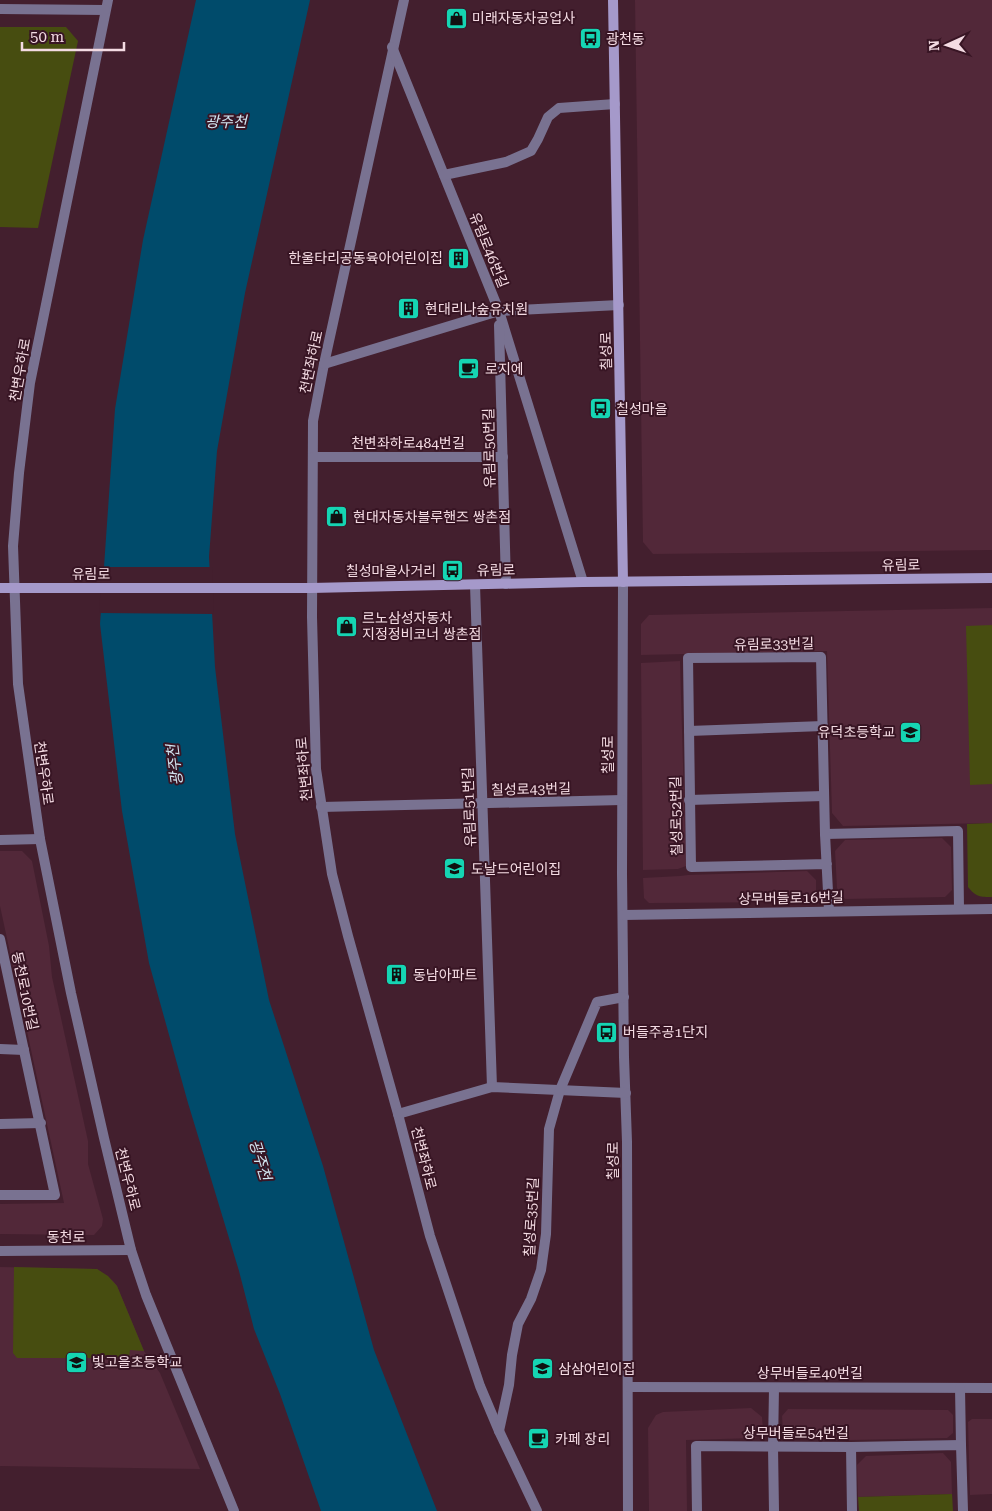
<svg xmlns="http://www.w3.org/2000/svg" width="992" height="1511" viewBox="0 0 992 1511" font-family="'Roboto Serif','Noto Sans KR',serif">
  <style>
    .built { fill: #522839 }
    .green { fill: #474d10 }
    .water { fill: #004b6b }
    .pier { fill: #431f2e }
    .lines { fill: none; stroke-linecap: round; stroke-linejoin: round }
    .street { stroke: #797291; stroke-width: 10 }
    .secondary { stroke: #a599ca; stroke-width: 10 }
    .labels { text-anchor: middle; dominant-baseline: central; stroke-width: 4; stroke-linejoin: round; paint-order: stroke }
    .poi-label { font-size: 14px; fill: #f4dbe3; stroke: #381524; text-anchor: start }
    .street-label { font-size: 14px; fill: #f4dbe3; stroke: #381524 }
    .water-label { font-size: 15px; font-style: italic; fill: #d2e6f2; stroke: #381524 }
  </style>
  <rect width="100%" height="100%" fill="#431f2e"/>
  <g class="built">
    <polygon points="635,0 992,0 992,550 653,554 643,542"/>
    <polygon points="992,608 992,823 843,826 832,813 827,651 641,655 641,624 649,615"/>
    <polygon points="680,661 686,866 678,869 643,870 641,663"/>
    <polygon points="942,838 951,847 952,890 945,897 845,899 837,888 835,851 845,840"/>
    <polygon points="0,851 22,851 32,861 49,946 52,977 88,1141 88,1164 103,1219 102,1226 94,1235 0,1234 0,1204 64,1203 0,906"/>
    <polygon points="807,871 816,880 816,894 808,902 649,903 644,898 643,878 680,876 688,875"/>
    <polygon points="0,1267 97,1269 113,1281 117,1286 144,1351 160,1373 200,1469 0,1466"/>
    <polygon points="751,1408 762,1417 763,1430 756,1438 686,1440 687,1511 649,1511 648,1428 656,1415 663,1412"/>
    <polygon points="788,1409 948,1410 953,1415 953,1433 947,1438 850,1440 789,1438 783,1433 782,1416"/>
    <polygon points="972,1419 992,1419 992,1494 970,1495 968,1422"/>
    <polygon points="943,1453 951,1462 952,1494 858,1497 857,1465 866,1456"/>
  </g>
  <g class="green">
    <polygon points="0,27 66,27 78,41 38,228 0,227"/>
    <polygon points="992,625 992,784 970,785 966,626"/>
    <path d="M 992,823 L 992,897 C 980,897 976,897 968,887 L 967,824 Z"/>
    <polygon points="14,1267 97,1269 108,1276 117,1286 144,1351 130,1350 129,1358 17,1358 13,1353"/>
    <polygon points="952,1494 953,1511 859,1511 858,1497"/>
  </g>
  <polygon class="water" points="196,0 310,0 245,293 217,451 209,557 215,667 235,834 269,1000 323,1166 374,1350 437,1511 321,1511 280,1394 254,1329 239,1271 188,1103 149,963 122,811 100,624 115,409 143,240"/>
  <polygon class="pier" points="102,567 212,567 214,614 99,613"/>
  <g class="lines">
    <g class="street">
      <polyline points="108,0 30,383 19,473 13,546 18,684 40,839 71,993 104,1138 131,1250 146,1295 234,1511"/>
      <polyline points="404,0 324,364 313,421 312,617 316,769 332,874 348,936 398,1114 430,1236 480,1386 499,1431 537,1511"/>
      <polyline points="0,9 105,10"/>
      <polyline points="392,47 499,311 583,582"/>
      <polyline points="444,175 506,162 531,151 538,139 548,117 559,108 615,104"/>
      <polyline points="499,325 506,584"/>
      <polyline points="324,364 499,311 619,305"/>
      <polyline points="313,457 503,457"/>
      <polyline points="623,582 622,874 624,1057 627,1142 628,1511"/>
      <polyline points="475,585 492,1087"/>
      <polyline points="689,731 823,726"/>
      <polyline points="689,800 824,796"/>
      <polyline points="321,807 622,800"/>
      <polyline points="825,834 958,831 959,909"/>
      <polyline points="0,840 40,839"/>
      <polyline points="827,864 691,867 688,658 821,657 825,834 829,911"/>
      <polyline points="623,915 992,909"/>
      <polyline points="0,939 55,1195 0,1195"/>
      <polyline points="0,1049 24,1050"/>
      <polyline points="398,1114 492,1087 626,1093"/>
      <polyline points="0,1124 41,1123"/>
      <polyline points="0,1251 131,1250"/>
      <polyline points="629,1387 992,1388"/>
      <polyline points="774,1388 773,1447 774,1511"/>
      <polyline points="960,1388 961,1445"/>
      <polyline points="499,1431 509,1385 512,1355 518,1324 531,1299 541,1270 546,1234 549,1129 560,1090 597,1002 624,997"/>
      <polyline points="851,1447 852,1511"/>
      <polyline points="697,1511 696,1446 851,1447 961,1445 963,1511"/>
    </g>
    <g class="secondary">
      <polyline points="613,0 623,582"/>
      <polyline points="0,588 311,588 583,582 992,578"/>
    </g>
  </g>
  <defs>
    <symbol id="shop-square" viewBox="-11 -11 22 22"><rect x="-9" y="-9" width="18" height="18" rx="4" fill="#15d5b3" stroke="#381524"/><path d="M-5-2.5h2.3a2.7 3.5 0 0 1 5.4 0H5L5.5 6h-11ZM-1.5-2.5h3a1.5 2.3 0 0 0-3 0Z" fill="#111"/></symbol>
    <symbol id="bus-square" viewBox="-11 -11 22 22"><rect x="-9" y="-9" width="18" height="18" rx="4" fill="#15d5b3" stroke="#381524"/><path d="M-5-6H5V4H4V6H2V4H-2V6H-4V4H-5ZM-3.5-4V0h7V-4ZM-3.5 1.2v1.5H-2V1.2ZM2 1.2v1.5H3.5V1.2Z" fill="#111"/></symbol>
    <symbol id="building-square" viewBox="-11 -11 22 22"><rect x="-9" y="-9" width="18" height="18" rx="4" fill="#15d5b3" stroke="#381524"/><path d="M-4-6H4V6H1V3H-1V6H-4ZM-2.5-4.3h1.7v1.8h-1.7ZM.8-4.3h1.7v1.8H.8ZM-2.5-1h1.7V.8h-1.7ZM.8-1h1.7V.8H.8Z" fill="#111"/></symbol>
    <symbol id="cafe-square" viewBox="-11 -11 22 22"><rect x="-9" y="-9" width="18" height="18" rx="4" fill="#15d5b3" stroke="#381524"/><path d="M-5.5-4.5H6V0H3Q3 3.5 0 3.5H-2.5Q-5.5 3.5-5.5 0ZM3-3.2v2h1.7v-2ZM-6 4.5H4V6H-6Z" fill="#111"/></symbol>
    <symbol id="school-square" viewBox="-11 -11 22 22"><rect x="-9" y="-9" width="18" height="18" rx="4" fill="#15d5b3" stroke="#381524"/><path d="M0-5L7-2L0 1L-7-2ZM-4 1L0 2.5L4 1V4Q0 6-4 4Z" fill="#111"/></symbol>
  </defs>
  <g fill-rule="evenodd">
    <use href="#shop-square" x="444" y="6" width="25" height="25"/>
    <use href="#bus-square" x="578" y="26" width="25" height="25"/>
    <use href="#building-square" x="446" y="246" width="25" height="25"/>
    <use href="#building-square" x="396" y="296" width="25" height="25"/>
    <use href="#cafe-square" x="456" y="356" width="25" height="25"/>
    <use href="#bus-square" x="588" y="396" width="25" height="25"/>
    <use href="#shop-square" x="324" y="504" width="25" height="25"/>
    <use href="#bus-square" x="440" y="558" width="25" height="25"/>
    <use href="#shop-square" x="334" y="614" width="25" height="25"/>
    <use href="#school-square" x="898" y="720" width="25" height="25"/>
    <use href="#school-square" x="442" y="856" width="25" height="25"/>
    <use href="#building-square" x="384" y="962" width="25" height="25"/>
    <use href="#bus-square" x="594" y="1020" width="25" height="25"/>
    <use href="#school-square" x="64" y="1350" width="25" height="25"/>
    <use href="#school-square" x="530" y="1356" width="25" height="25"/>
    <use href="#cafe-square" x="526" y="1426" width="25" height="25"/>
  </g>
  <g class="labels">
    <g class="poi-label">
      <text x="472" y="18">미래자동차공업사</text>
      <text x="606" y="39">광천동</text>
      <text x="443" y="258" text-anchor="end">한울타리공동육아어린이집</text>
      <text x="425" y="309">현대리나숲유치원</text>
      <text x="485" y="369">로지에</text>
      <text x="616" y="409">칠성마을</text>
      <text x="353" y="517">현대자동차블루핸즈 쌍촌점</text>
      <text x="436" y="571" text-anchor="end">칠성마을사거리</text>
      <text x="362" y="618">르노삼성자동차<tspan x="362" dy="16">지정정비코너 쌍촌점</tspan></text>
      <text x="895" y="732" text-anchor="end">유덕초등학교</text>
      <text x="471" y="869">도날드어린이집</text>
      <text x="413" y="975">동남아파트</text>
      <text x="623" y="1032">버들주공1단지</text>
      <text x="92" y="1362">빛고을초등학교</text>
      <text x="558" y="1369">삼삼어린이집</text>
      <text x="555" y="1439">카페 장리</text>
    </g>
    <g class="street-label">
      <text transform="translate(489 250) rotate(68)">유림로46번길</text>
      <text transform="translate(606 351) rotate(-91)">칠성로</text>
      <text transform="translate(311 362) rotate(-78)">천변좌하로</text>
      <text transform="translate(20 370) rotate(-80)">천변우하로</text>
      <text x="408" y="443">천변좌하로484번길</text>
      <text transform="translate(489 448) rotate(-91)">유림로50번길</text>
      <text transform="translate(901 565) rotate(-1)">유림로</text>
      <text transform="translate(496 570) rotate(-1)">유림로</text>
      <text x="91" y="574">유림로</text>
      <text transform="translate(774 644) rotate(-1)">유림로33번길</text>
      <text transform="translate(608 755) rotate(-90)">칠성로</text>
      <text transform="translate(304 769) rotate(-95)">천변좌하로</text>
      <text transform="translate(44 773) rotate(82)">천변우하로</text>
      <text transform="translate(531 789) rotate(-1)">칠성로43번길</text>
      <text transform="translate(469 807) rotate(-92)">유림로51번길</text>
      <text transform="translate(676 816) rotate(-91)">칠성로52번길</text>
      <text transform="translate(791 898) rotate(-1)">상무버들로16번길</text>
      <text transform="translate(25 991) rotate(78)">동천로10번길</text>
      <text transform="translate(424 1158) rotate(76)">천변좌하로</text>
      <text transform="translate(613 1161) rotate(-90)">칠성로</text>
      <text transform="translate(128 1179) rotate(76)">천변우하로</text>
      <text transform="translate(531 1217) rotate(-87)">칠성로35번길</text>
      <text x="66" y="1237">동천로</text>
      <text x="810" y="1373">상무버들로40번길</text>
      <text x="796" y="1433">상무버들로54번길</text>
    </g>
    <g class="water-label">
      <text x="226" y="122">광주천</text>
      <text transform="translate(175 765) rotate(-97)">광주천</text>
      <text transform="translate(260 1160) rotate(73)">광주천</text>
    </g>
  </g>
  <g transform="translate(947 45) rotate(267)" stroke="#381524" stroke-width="4" paint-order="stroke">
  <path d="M0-4L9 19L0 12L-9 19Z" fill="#f4dbe3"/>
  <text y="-8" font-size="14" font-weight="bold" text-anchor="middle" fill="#f4dbe3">N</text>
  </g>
  <path d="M22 42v8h102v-8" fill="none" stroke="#f4dbe3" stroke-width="2.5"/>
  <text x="30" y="42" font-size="15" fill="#f4dbe3" stroke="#381524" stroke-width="4" paint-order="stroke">50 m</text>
</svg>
